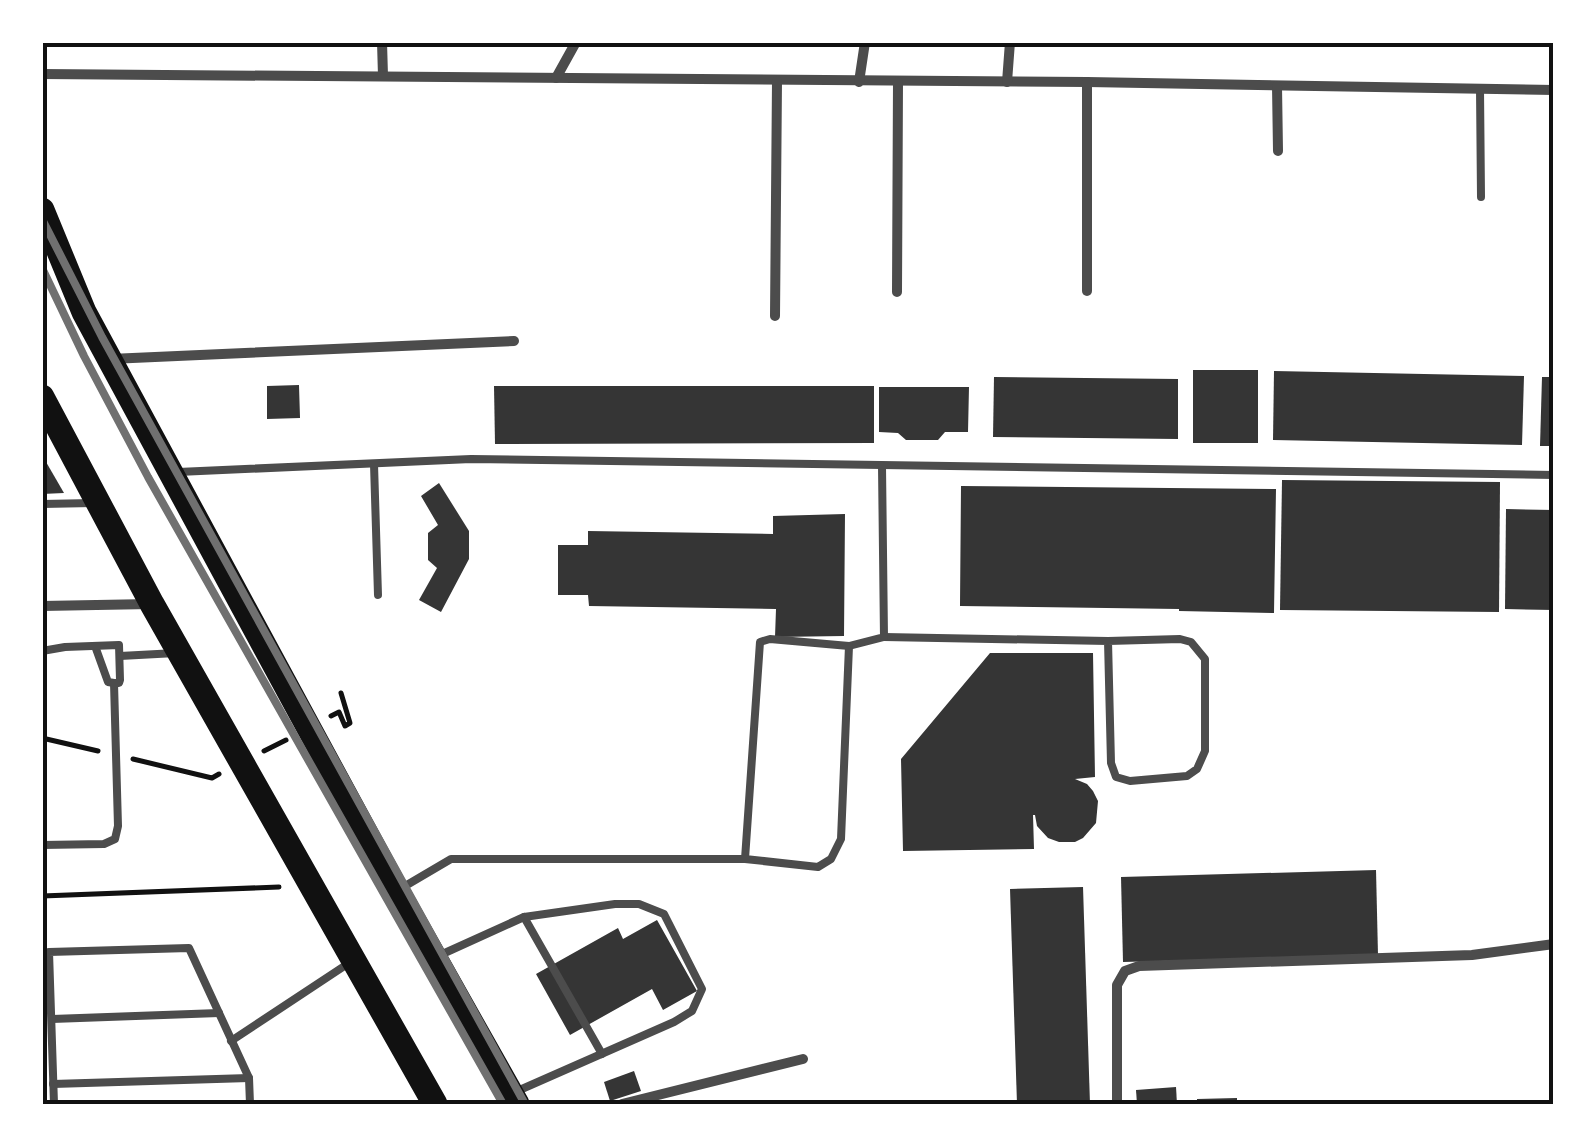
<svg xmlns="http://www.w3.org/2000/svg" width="1596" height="1147" viewBox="0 0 1596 1147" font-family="Raleway,sans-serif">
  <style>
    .building { fill: #353535 }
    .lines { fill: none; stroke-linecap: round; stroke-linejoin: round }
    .path { stroke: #111; stroke-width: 5 }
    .service { stroke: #4c4c4c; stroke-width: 8 }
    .minor { stroke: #4c4c4c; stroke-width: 10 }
    .primary { stroke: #111; stroke-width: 25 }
    .rail { stroke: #707070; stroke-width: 8 }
    .neatline { fill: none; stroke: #111; stroke-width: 4 }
  </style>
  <rect width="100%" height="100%" fill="#fff"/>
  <g class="building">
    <rect x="1193" y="370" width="65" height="73"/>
    <polygon points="1274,371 1524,376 1522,445 1273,440"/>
    <polygon points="994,377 1178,379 1178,439 993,437"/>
    <polygon points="1542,377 1554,377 1554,446 1540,446"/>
    <polygon points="299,385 300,418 267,419 267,386"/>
    <polygon points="494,386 874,386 874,443 495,444"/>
    <polygon points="879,387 969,387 968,432 945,432 938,440 906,440 898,433 879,432"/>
    <polygon points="42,455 64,493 42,494"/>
    <polygon points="1282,480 1500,482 1499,612 1280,610"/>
    <polygon points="439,483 469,531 469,559 441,612 419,600 437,568 428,560 428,533 438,525 421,496"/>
    <polygon points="961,486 1276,489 1274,613 1179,611 1179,609 960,606"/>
    <polygon points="1506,509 1554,510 1554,610 1505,609"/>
    <polygon points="845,514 844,636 775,637 776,609 589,606 588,595 558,595 558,545 588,545 588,531 773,534 773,516"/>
    <polygon points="990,653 1093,653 1095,777 1075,779 1087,784 1093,791 1098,801 1096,823 1083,838 1075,842 1059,842 1048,838 1037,826 1035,815 1033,815 1034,849 903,851 901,759"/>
    <polygon points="1376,870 1378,955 1123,962 1121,877"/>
    <polygon points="1083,887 1090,1104 1017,1104 1010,889"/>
    <polygon points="657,920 697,991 663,1010 652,989 570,1035 536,974 618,928 623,939"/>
    <polygon points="634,1071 641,1091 610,1101 604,1082"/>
    <polygon points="1176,1087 1177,1104 1137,1104 1136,1090"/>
    <polygon points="1237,1098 1237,1104 1197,1104 1197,1099"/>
  </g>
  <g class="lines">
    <g class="path">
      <polyline points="331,716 339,712 345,726 350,723 341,693"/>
      <polyline points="42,738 98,751"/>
      <polyline points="264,751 286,740"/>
      <polyline points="133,759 212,778 219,774"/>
      <polyline points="42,896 279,887"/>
    </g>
    <g class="service">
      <polyline points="1480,89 1481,197"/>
      <polyline points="374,464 378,595"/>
      <polyline points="178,472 471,459 1554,475"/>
      <polyline points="42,504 93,503"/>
      <polyline points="884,637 1108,641 1180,639 1191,642 1205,659 1205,751 1197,769 1187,776 1130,781 1116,777 1111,763 1108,641"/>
      <polyline points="95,646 108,682 114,683"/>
      <polyline points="849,646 884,637 882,466"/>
      <polyline points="42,651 65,647 119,645 120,680 119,683 114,683 118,826 115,839 104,844 42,845"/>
      <polyline points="120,656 176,653"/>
      <polyline points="400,889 451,859 745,859 818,867 831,859 841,839 849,646 770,639 760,642 745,859"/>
      <polyline points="524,917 602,1054"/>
      <polyline points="438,956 524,917 615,904 639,904 664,914 702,989 692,1011 674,1022 515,1092"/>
      <polyline points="52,1019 219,1013"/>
      <polyline points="231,1041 349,963"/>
      <polyline points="53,1084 249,1078"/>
      <polyline points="54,1104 49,952 189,948 249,1078 250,1104"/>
    </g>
    <g class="minor">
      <polyline points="382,42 383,76"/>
      <polyline points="42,74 1087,82 1554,90"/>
      <polyline points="556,78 576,42"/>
      <polyline points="859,82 865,42"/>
      <polyline points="1007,82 1010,42"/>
      <polyline points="1087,82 1087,291"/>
      <polyline points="1277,86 1278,151"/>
      <polyline points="897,292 898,82"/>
      <polyline points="775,316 777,81"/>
      <polyline points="110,359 514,341"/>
      <polyline points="42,606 151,604"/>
      <polyline points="622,1104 803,1059"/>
      <polyline points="1117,1104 1117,985 1125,971 1139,966 1472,955 1554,944"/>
    </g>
    <g class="primary">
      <polyline points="42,210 84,312 397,891 517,1104"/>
      <polyline points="42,397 152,604 435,1104"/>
    </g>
    <g class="rail">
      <polyline points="42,219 102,337 525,1104"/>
      <polyline points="42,268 84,356 148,477 503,1104"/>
    </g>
  </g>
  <rect width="1596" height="1147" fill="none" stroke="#ffffff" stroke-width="90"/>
  <rect x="45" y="45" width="1506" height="1057" class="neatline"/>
</svg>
